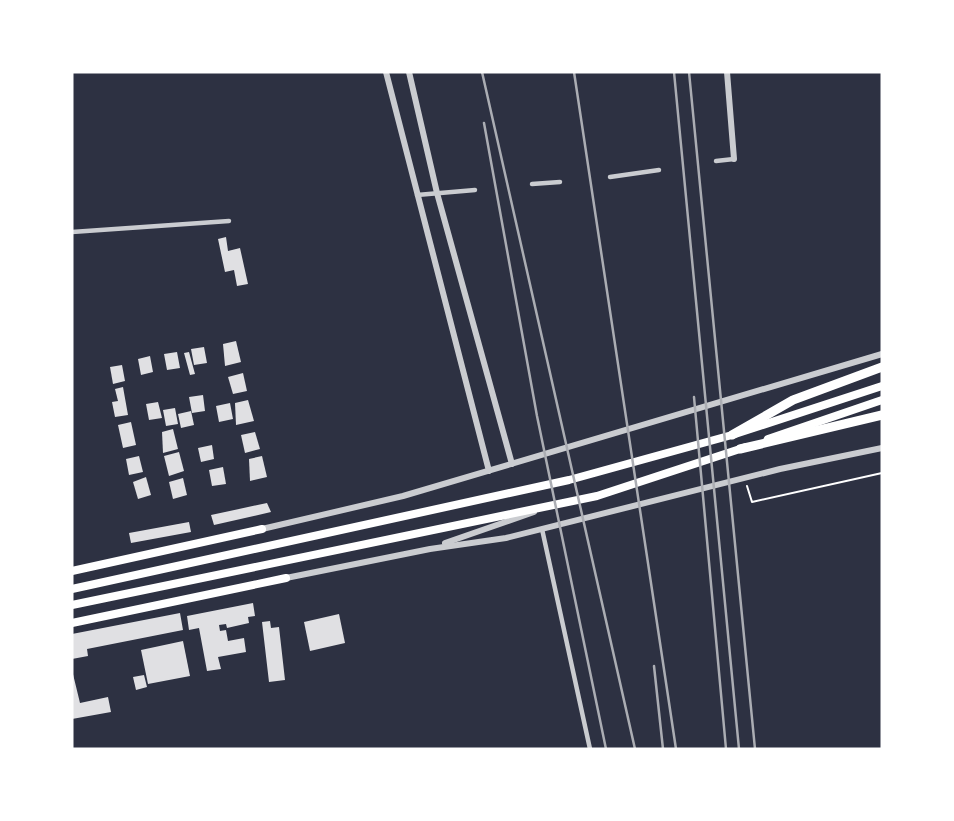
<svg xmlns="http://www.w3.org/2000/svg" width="954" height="821" viewBox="0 0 954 821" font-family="'Playfair Display',serif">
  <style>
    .building { fill: #e0e0e3 }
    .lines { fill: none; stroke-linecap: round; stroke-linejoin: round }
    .path { stroke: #fff; stroke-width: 2 }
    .minor { stroke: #caccd0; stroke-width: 4.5 }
    .tertiary { stroke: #caccd0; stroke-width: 6 }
    .trunk { stroke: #fff; stroke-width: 8 }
    .motorway { stroke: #fff; stroke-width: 9 }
    .rail { stroke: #abadb3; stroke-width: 2.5 }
  </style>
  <rect width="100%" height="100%" fill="#2d3142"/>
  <g class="building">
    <polygon points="226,237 228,251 240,248 248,284 237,286 234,270 225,272 218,239"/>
    <polygon points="236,341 241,362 225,366 223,344"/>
    <polygon points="204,347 207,363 194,365 191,349"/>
    <polygon points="177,352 180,368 167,370 164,354"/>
    <polygon points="189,352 195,374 190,375 184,353"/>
    <polygon points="150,356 153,372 141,375 138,359"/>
    <polygon points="122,365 125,381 113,384 110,367"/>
    <polygon points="243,373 247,391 233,394 228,377"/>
    <polygon points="123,387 128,415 115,417 112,402 118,401 115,389"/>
    <polygon points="203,395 205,411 192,413 189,397"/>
    <polygon points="248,400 254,421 236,425 235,403"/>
    <polygon points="158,402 162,418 149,420 146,404"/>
    <polygon points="230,403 233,419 219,422 216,406"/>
    <polygon points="175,408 178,424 166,426 163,410"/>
    <polygon points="191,411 194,425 181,428 178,414"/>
    <polygon points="131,422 136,445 123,448 118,425"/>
    <polygon points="173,429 178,449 163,453 162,432"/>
    <polygon points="255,432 260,449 245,453 241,435"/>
    <polygon points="212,445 214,459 201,462 198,448"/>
    <polygon points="179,452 184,471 169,476 164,456"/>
    <polygon points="139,456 143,472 129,475 126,459"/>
    <polygon points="262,456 267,477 250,481 249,459"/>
    <polygon points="223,467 226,484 212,486 209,470"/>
    <polygon points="146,477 151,495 138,499 133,482"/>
    <polygon points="183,478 187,495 173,499 169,482"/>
    <polygon points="267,503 271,512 214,525 211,515"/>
    <polygon points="189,522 191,532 131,543 129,533"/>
    <polygon points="253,603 255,616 248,617 249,623 227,628 226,624 219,625 220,631 226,630 228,641 244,638 246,652 218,657 221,669 207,671 199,628 189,630 187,616"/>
    <polygon points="180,613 183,630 87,649 88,656 72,659 72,634"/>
    <polygon points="339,614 345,643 310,651 304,622"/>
    <polygon points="270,621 271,628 279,627 285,680 269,682 262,622"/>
    <polygon points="183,641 190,676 148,684 141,650"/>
    <polygon points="72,670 80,703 108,697 111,712 72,719"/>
    <polygon points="144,675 147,687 136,690 133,677"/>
  </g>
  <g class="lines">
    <polyline class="path" points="747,486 752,502 882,473"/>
    <g class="minor">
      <polyline points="716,161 734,159"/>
      <polyline points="610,177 659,170"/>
      <polyline points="532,184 560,182"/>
      <polyline points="417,195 475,190"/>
      <polyline points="72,232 229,221"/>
      <polyline points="542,529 590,749"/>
    </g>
    <g class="tertiary">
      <polyline points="386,72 489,471"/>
      <polyline points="409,72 437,193 512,464"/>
      <polyline points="727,72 734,159"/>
      <polyline points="262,529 403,496 882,354"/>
      <polyline points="445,543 534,512"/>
      <polyline points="286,578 430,549 506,538 780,469 882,448"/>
    </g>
    <g class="trunk">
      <polyline points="768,439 882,400"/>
      <polyline points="72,571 262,529"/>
      <polyline points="72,589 569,480 732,435 882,386"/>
      <polyline points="72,605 597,496 746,447"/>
      <polyline points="72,623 286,578"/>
    </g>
    <g class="motorway">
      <polyline points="732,435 793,400 882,367"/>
      <polyline points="740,449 882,415"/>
    </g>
    <g class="rail">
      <polyline points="482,72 635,749"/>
      <polyline points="574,72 676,749"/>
      <polyline points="674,72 739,749"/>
      <polyline points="689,72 755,749"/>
      <polyline points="484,123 537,416 606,749"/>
      <polyline points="694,397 726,749"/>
      <polyline points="654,666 663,749"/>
    </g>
  </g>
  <rect width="954" height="821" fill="none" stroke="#ffffff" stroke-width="147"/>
</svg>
